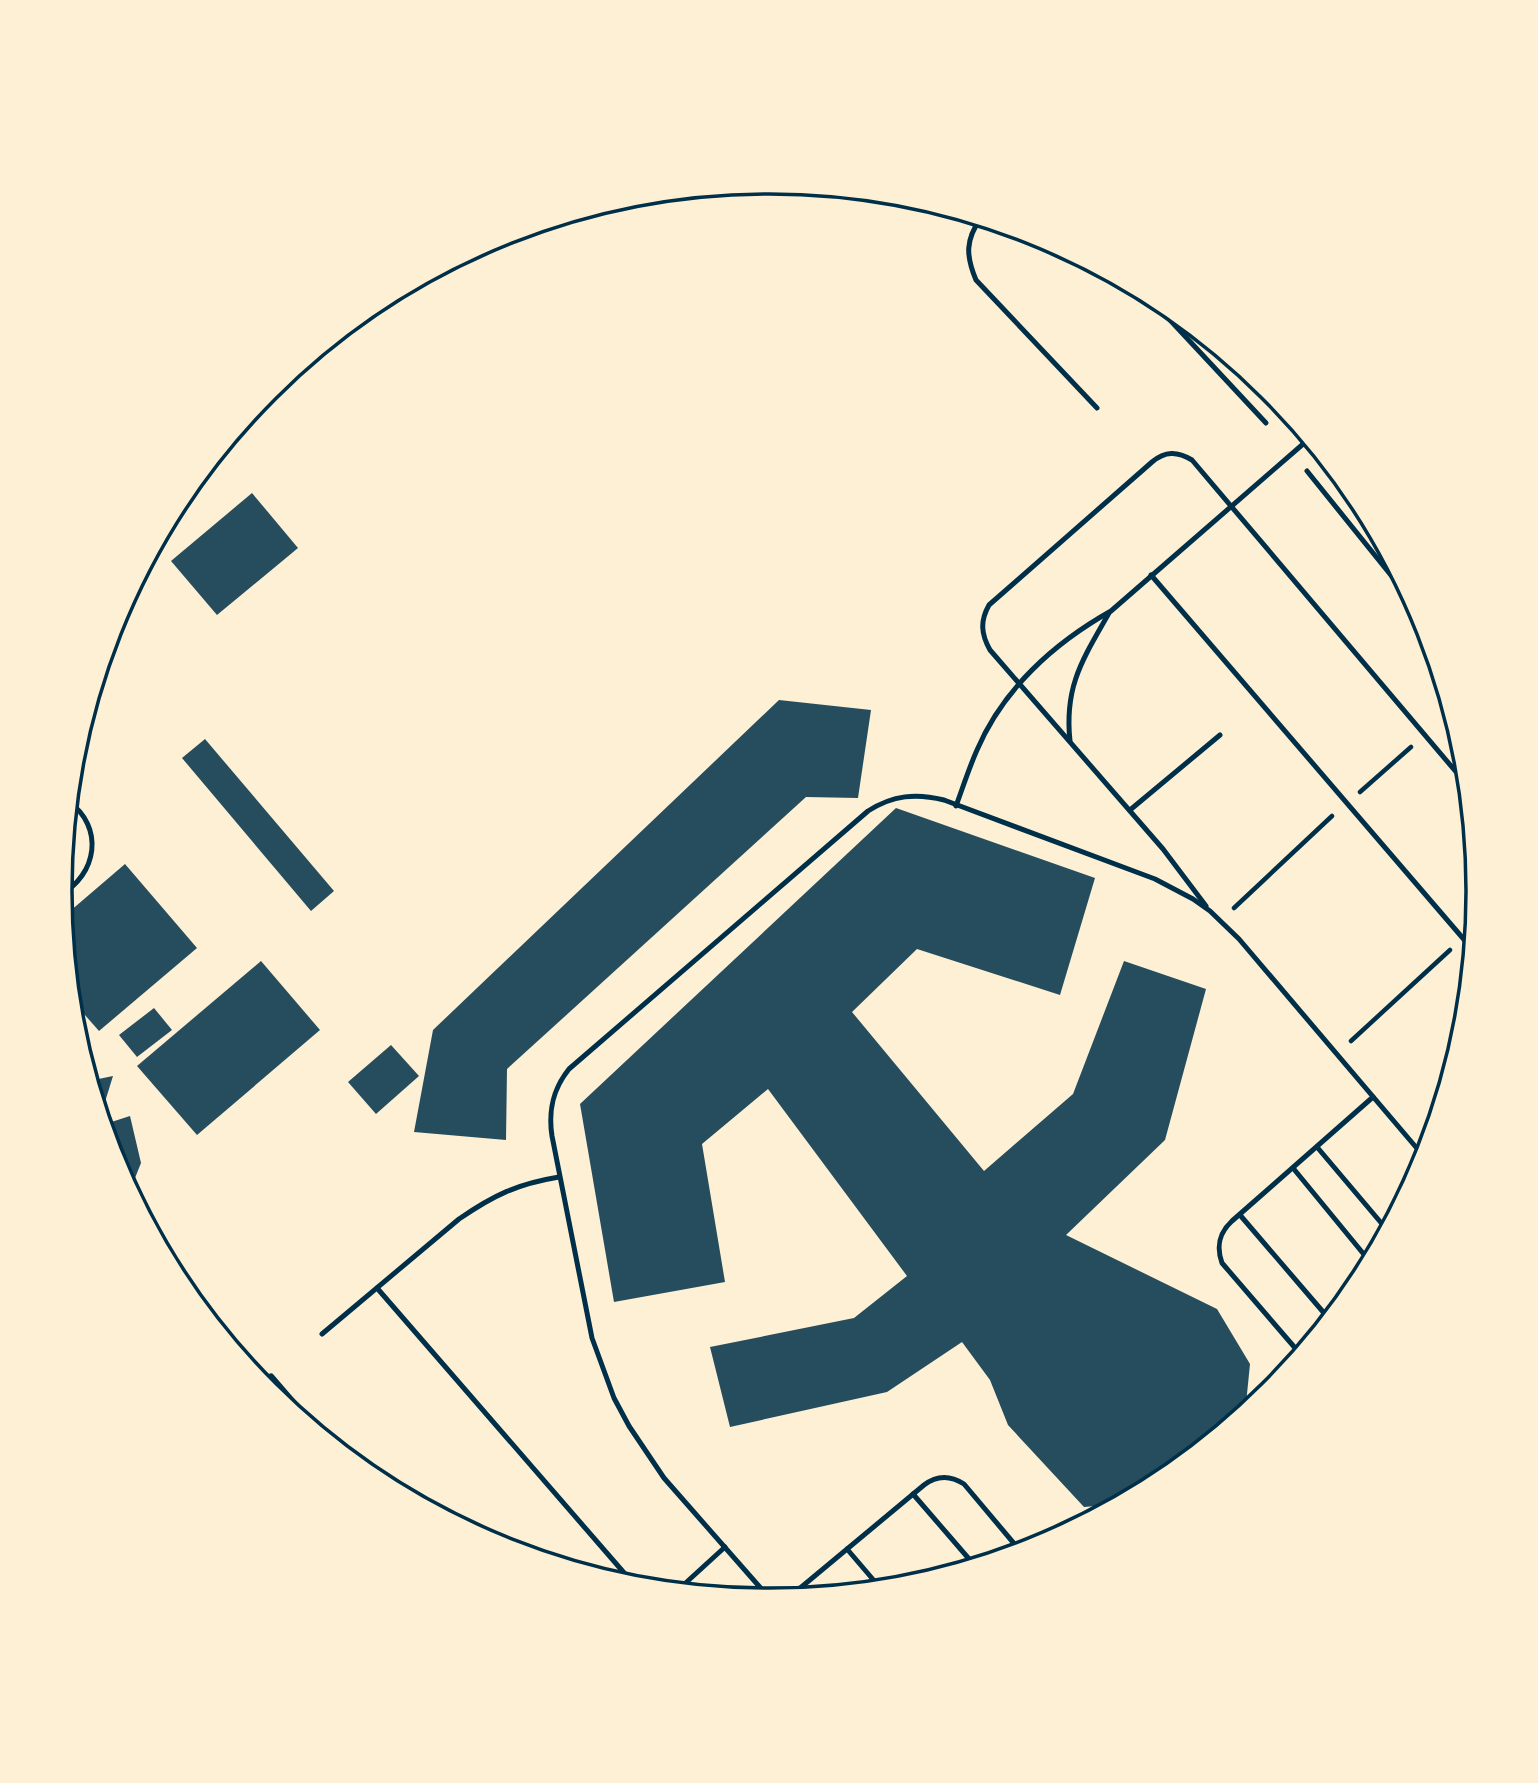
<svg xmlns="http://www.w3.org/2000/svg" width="1538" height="1783" viewBox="0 0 1538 1783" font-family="'Fira Sans Condensed',sans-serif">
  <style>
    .building { fill: #264d5e }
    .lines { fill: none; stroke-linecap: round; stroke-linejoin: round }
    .path { stroke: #003049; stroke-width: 4.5 }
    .service { stroke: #003049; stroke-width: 5 }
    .minor { stroke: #003049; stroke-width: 7 }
    .rim { fill: none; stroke: #003049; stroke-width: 3.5 }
  </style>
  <rect width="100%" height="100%" fill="#fdf0d5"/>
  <g class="building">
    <polygon points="252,493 298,548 217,615 171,561"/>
    <polygon points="779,700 871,710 858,798 806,797 507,1069 506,1140 414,1132 433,1030"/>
    <polygon points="205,739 334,891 311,911 182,758"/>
    <polygon points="896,808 1095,878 1060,995 917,949 852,1012 984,1171 1073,1094 1124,961 1206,989 1165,1140 1066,1235 1217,1309 1250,1364 1245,1414 1163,1482 1120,1504 1084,1507 1008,1425 990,1380 962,1342 887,1392 730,1427 710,1347 854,1318 907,1276 768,1089 702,1144 725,1282 614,1302 580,1104"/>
    <polygon points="125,864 197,948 99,1031 70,998 62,918"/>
    <polygon points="261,961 320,1030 197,1135 137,1066"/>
    <polygon points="154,1008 172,1030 137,1057 119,1035"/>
    <polygon points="391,1045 419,1076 376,1114 348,1082"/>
    <polygon points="113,1076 100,1118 89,1081"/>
    <polygon points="130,1116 141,1163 131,1188 127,1188 113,1163 102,1125"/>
    <polygon points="176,1278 201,1304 197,1308 179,1285"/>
  </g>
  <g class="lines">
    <g class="path">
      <polyline points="1360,792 1411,747"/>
      <polyline points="1234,908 1332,816"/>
      <polyline points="1351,1041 1450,950"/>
    </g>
    <g class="service">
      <path d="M 981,218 C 965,240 966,256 976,280 L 1097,408"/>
      <polyline points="1142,290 1266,423"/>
      <polyline points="1307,471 1419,610"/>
      <polyline points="1151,575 1473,950"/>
      <path d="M 1070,741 C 1064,686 1083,659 1109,613"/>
      <path d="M 956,806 C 963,787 969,768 977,750 C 1003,689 1054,643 1111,611 L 1310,438"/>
      <polyline points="1130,810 1220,735"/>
      <path d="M 60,895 C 97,875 105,827 68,801"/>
      <path d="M 1206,906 L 1163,849 L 990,650 C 981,634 980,621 989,605 L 1152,462 C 1165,451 1177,451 1192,460 L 1468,786"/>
      <polyline points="1317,1147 1388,1231"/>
      <polyline points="1293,1168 1371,1263"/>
      <polyline points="1240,1215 1330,1320"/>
      <polyline points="377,1288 632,1582 640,1588"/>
      <path d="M 322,1334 L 459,1219 C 494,1195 517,1184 559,1177"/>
      <path d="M 1302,1356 L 1222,1263 C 1216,1246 1219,1233 1232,1221 L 1373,1097"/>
      <polyline points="913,1494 976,1567"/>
      <polyline points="847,1549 882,1590"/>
      <polyline points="673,1592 679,1589 725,1547"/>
      <path d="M 787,1599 L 924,1485 C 937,1475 950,1475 964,1484 L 1022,1553"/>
      <path d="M 772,1601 L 664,1478 L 629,1426 L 614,1398 L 592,1338 L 552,1136 C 548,1110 553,1089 569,1069 L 868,811 C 893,795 916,793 944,800 L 1155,879 L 1193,899 L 1210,911 L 1239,939 L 1426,1159"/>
    </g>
    <polyline class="minor" points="271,1377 327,1442"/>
  </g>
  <path d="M0 0H1538V1783H0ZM72 891a697 697 0 1 1 1394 0a697 697 0 1 1-1394 0Z" fill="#fdf0d5" fill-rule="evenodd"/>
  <path class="rim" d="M72 891a697 697 0 1 1 1394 0a697 697 0 1 1-1394 0Z"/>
</svg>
